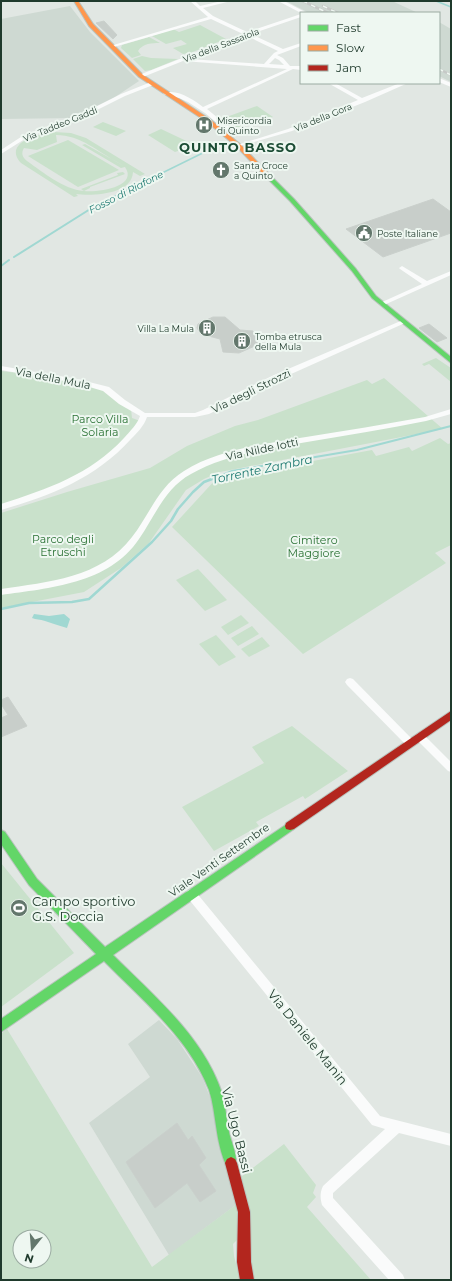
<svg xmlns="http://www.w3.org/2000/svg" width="452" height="1281" viewBox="0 0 452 1281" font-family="Montserrat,sans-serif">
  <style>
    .built { fill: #ced9d2 }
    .green { fill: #c9e1cb; fill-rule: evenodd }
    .water { fill: #a0d8d2 }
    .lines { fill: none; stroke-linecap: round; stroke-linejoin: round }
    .stream-far2 { stroke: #a0d8d2; stroke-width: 1.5 }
    .stream-far1 { stroke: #a0d8d2; stroke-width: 2 }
    .stream { stroke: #a0d8d2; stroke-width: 2.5 }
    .building { fill: #c8ceca; stroke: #cad0cc }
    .fast-casing { stroke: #bac4be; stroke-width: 2 }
    .slow-casing { stroke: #bac4be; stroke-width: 2 }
    .jam-casing { stroke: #bac4be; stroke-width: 2 }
    .street { fill: #fafbfb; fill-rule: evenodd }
    .fast { fill: #63d668; fill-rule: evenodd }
    .slow { fill: #ff974d; fill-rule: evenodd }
    .jam { fill: #b3261e; fill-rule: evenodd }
    .rail-casing { stroke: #c6c9c7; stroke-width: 2.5 }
    .rail { stroke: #eef7f1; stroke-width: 1.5; stroke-dasharray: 4.5; stroke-linecap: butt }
    .labels { text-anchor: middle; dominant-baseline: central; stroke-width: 4; stroke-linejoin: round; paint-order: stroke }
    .far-street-label { font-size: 9px; fill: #1f3a2c; stroke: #eef7f1 }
    .far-poi-label { font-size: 9px; fill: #1f3a2c; stroke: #eef7f1; text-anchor: start }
    .far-water-label { font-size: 10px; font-style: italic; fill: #19776f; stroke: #eef7f1 }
    .street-label { font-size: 11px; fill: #1f3a2c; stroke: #eef7f1 }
    .park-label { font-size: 11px; fill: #297133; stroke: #eef7f1 }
    .water-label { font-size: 12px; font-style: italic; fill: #19776f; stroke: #eef7f1 }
    .far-district-label { font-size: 13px; font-weight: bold; letter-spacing: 1px; fill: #1b4c34; stroke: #eef7f1 }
    .near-poi-label { font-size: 13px; fill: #1f3a2c; stroke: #eef7f1; text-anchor: start }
    .near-street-label { font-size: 13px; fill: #1f3a2c; stroke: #eef7f1 }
  </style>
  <rect width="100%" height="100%" fill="#e1e7e3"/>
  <g class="built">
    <polygon points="286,1 392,1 418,13 309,13"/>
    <polygon points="70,6 90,32 139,81 109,101 75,118 1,119 1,19"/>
    <polygon points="439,22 451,29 451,82 439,76"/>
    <polygon points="159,1020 177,1039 202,1077 214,1107 237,1204 169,1255 89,1123 150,1077 128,1044"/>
  </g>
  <g class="green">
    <polygon points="200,25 226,39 190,53 183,54 173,48 187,44 181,40 166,44 152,36 173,29 179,32"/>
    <path d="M 149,37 L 160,43 C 152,43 143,43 138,51 L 141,55 L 132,58 L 121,48 L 122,45 Z"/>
    <polygon points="142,56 151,58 178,59 151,70 145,71 133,59"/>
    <polygon points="257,106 273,117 235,128 221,119"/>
    <polygon points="103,122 126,131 116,136 93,127"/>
    <polygon points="161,129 197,146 186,152 181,150 175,152 148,135"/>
    <path d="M 54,132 L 71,133 L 86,138 L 145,174 L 140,176 L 133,172 C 132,195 92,196 76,194 L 78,196 L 74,197 L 21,163 C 3,142 39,134 54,132 ZM 56,135 C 81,135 98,152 119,163 L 124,166 L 85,144 L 82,145 L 121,168 L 125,167 C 139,187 96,193 84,191 L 90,188 L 90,187 L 125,174 L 123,172 L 117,173 L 118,175 L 81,189 L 84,191 C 63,189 44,173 27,161 C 22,157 21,153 24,148 L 37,150 L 57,142 Z"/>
    <polygon points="68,140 119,170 78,187 28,156"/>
    <polygon points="436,358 451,368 451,382 429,364 424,366 422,364"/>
    <path d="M 1,371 C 35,375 73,377 105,391 C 114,395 123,403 131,409 L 132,418 L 143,422 L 90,472 L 1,507 Z"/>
    <polygon points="384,378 443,429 220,472 204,479 186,490 149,543 121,568 84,592 1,608 1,513 67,492 150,468 187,446 235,426 258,420 367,380 372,384"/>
    <polygon points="440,438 448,444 451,443 451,545 435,553 446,563 303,654 172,527 216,479 372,450 376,456 409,447 412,451"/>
    <polygon points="198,569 227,600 205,611 176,580"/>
    <polygon points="241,615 249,623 228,635 221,627"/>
    <polygon points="252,626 259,634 238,646 231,638"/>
    <polygon points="216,635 236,657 219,666 199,644"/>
    <polygon points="262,637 270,646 249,657 241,649"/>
    <polygon points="292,726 348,771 305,799 303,796 256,822 259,826 214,851 182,807 264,763 252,747"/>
    <polygon points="1,863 74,953 1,1007"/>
    <path d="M 7,1029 L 152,1267 L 237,1204 L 237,1240 L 233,1244 L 234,1256 L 240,1280 L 1,1280 L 1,1034 ZM 20,1237 L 44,1237 L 44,1261 L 20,1261 Z"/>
    <polygon points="284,1144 316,1185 313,1193 316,1197 307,1207 371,1280 252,1280 241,1177"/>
  </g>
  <path class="water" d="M 34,614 L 49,616 L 64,614 L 70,619 L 67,628 C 59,626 52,623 45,621 C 40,619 36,620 32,618 Z"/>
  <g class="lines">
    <g class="stream-far2">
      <polyline points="436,1 451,7"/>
      <polyline points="93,207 221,144"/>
    </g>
    <g class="stream-far1">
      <polyline points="14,257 95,206"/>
      <polyline points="1,266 9,260"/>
      <polyline points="218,477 232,471 357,450 451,426"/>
    </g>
    <polyline class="stream" points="1,609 29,603 72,602 89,599 152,542 171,521 178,509 193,492 204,482 220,476"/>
  </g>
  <g class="building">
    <polygon points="104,21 117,35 113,39 96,23"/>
    <polygon points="433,199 451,212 451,233 383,257 346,229"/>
    <polygon points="213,317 225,317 240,330 253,331 259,337 257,345 239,353 223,352 220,339 201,334 197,328 198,324"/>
    <polygon points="429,324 447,338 437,342 419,328"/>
    <polygon points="8,697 27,726 1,737 1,718 8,715 1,704 1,700"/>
    <polygon points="177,1123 188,1140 192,1136 206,1158 199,1165 216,1191 200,1202 187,1183 155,1208 126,1162"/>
  </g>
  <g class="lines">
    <defs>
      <g id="fast">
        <polygon points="264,173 268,173 294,199 356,269 376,296 451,357 451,363 372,298 352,271 290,201 264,175"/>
        <path d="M 290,822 L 294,823 L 295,826 L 294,829 L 113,955 C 154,996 203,1036 222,1093 C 226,1106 226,1119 229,1132 C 231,1142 239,1158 235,1167 L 231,1169 L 227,1167 C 221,1155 218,1140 216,1126 C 214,1114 213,1102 209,1090 C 189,1038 142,1000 104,961 L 1,1032 L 1,1019 L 96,954 L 29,885 L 1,844 L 1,830 L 5,832 L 37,879 L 105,947 Z"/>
      </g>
      <polygon id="slow" points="74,1 78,1 93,24 143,75 211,120 241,145 268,173 268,175 264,175 237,147 207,122 139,77 89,26"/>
      <g id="jam">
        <polygon points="451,711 451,720 294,829 290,830 286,829 285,826 286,823"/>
        <polygon points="231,1157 235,1159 237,1163 250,1212 251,1262 254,1280 240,1280 237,1262 238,1212 225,1163 227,1159"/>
      </g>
    </defs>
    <use href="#fast" class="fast-casing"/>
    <use href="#slow" class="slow-casing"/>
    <use href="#jam" class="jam-casing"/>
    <g class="street">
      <path d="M 190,1 L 195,1 L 200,6 L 222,1 L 231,1 L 203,8 L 213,16 L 247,32 L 301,14 L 301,17 L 251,34 L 283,49 L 301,43 L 301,46 L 277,55 L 283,58 L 290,66 L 301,66 L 301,70 L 293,69 L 207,109 L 230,128 L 221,133 L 218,131 L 223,128 L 205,113 L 188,102 L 179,98 L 163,94 C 175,87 194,100 203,107 L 287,69 L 183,61 L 143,77 L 139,77 L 139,75 L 243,34 L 211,19 L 114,47 L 110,46 L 208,17 ZM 247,36 L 278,51 L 274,53 L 264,64 L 189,59 ZM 275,58 L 279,60 L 284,65 L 269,64 Z"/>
      <polygon points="278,1 284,1 307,13 301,13"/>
      <polygon points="439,78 451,83 451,87 439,82"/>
      <polygon points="151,82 154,84 153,85 125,96 83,117 28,137 1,154 1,150 24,135 79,115 121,94"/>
      <polygon points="328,83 335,83 362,98 400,83 408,83 365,102 292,131 237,147 237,145 288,129 358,100"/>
      <polygon points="402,266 427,281 451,271 451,275 384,305 380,305 380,303 422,284 400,269 399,268"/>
      <path d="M 403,320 L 406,322 L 405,323 L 280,379 L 209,414 L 195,417 L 147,417 C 144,426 137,433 131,439 C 96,478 50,496 1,510 L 1,504 C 47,489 90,475 124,438 C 130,431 137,425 140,416 L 119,404 L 103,391 L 76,383 L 1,370 L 1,366 L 77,379 L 109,387 L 125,400 L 145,413 L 195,413 L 203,410 L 274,375 Z"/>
      <path d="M 451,409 L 451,414 L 426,421 C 386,429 347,435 307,442 C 268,449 226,454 191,474 C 165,488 155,516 139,539 C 109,584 49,588 1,595 L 1,589 C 48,582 101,578 132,537 C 150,514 158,487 184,471 C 219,449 265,444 306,437 C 345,431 385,424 425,417 Z"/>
      <polygon points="350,678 353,679 413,740 415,743 413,746 410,747 407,746 347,685 345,682 347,679"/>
      <polygon points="420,733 423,734 451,762 451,772 448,771 417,740 415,737 417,734"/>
      <path d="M 191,889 L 195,891 L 380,1116 L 451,1134 L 451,1146 L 399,1133 L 333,1193 L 333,1198 L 403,1275 L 405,1280 L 389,1280 L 322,1205 C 320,1198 320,1192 323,1186 L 385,1129 L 372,1125 L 187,897 L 186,894 L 187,891 Z"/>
    </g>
    <use href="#fast" class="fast"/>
    <use href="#slow" class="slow"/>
    <use href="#jam" class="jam"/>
    <defs>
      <g id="rail">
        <polyline points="303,1 328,13"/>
        <polyline points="323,6 338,13"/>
        <polyline points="439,69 451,75"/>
      </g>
    </defs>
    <use href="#rail" class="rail-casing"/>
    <use href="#rail" class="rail"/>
  </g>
  <defs>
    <symbol id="hospital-disc" viewBox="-11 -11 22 22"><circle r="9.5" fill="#63776c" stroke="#eef7f1"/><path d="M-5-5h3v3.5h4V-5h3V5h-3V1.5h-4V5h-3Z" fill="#fff"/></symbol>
    <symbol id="church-disc" viewBox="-11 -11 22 22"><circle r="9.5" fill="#63776c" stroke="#eef7f1"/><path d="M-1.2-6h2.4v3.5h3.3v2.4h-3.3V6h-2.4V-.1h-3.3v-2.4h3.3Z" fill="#fff"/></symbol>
    <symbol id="civic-disc" viewBox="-11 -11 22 22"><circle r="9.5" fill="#63776c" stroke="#eef7f1"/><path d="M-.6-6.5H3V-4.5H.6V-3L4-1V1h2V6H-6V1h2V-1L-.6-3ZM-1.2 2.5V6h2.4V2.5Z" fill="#fff"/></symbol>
    <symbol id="building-disc" viewBox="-11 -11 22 22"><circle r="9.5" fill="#63776c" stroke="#eef7f1"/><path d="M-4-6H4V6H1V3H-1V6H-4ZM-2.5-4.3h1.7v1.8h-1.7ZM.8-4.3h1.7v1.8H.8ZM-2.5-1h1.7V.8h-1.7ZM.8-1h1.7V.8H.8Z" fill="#fff"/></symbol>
    <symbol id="stadium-disc" viewBox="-11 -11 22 22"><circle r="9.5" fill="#63776c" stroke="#eef7f1"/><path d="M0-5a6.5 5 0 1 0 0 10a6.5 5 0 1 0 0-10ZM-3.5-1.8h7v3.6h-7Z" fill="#fff"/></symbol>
  </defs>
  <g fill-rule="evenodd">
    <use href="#hospital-disc" x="194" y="115" width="20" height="20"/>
    <use href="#church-disc" x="211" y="160" width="20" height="20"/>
    <use href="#civic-disc" x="354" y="223" width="20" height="20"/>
    <use href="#building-disc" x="197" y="318" width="20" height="20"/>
    <use href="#building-disc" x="232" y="331" width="20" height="20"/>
    <use href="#stadium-disc" x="9" y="898" width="20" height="20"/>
  </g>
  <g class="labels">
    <g class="far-street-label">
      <text transform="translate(221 45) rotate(-21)">Via della Sassaiola</text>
      <text transform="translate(323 117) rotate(-22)">Via della Gora</text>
      <text transform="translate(60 124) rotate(-22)">Via Taddeo Gaddi</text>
    </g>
    <g class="far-poi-label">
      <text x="217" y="120">Misericordia<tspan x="217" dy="10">di Quinto</tspan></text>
      <text x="234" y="165">Santa Croce<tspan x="234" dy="10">a Quinto</tspan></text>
      <text x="377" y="233">Poste Italiane</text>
      <text x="194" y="328" text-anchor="end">Villa La Mula</text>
      <text x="255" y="336">Tomba etrusca<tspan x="255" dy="10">della Mula</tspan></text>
    </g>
    <g class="far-water-label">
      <text transform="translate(126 192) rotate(-27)">Fosso di Riafone</text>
    </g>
    <g class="street-label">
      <text transform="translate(53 378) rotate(11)">Via della Mula</text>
      <text transform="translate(251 391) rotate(-26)">Via degli Strozzi</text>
      <text transform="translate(262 449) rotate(-12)">Via Nilde Iotti</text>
      <text transform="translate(219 860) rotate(-35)">Viale Venti Settembre</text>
    </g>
    <g class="park-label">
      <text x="100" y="419">Parco Villa<tspan x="100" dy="13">Solaria</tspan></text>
      <text x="63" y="539">Parco degli<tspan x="63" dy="13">Etruschi</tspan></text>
      <text x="314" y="540">Cimitero<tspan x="314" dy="13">Maggiore</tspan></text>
    </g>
    <g class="water-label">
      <text transform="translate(262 469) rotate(-12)">Torrente Zambra</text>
    </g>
    <g class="far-district-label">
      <text x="238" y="147">QUINTO BASSO</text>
    </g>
    <g class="near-poi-label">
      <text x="32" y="901">Campo sportivo<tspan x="32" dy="15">G.S. Doccia</tspan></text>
    </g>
    <g class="near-street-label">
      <text transform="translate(308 1037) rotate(51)">Via Daniele Manin</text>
      <text transform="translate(237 1130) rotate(76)">Via Ugo Bassi</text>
    </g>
  </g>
  <rect width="452" height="1281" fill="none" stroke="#1f3a2c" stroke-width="4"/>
  <rect x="300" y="12" width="140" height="72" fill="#eef7f1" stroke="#9baba2"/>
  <rect x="308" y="25" width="20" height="6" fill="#63d668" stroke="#9baba2"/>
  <text x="336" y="32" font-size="12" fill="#1f3a2c">Fast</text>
  <rect x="308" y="45" width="20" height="6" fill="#ff974d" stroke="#9baba2"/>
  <text x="336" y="52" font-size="12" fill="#1f3a2c">Slow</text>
  <rect x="308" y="65" width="20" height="6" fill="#b3261e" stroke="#9baba2"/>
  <text x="336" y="72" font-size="12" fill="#1f3a2c">Jam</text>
  <g transform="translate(32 1249) rotate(197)"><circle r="19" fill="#eef7f1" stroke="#9baba2"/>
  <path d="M0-3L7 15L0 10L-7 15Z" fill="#63776c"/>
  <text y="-6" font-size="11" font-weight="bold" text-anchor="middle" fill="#1f3a2c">N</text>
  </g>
</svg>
